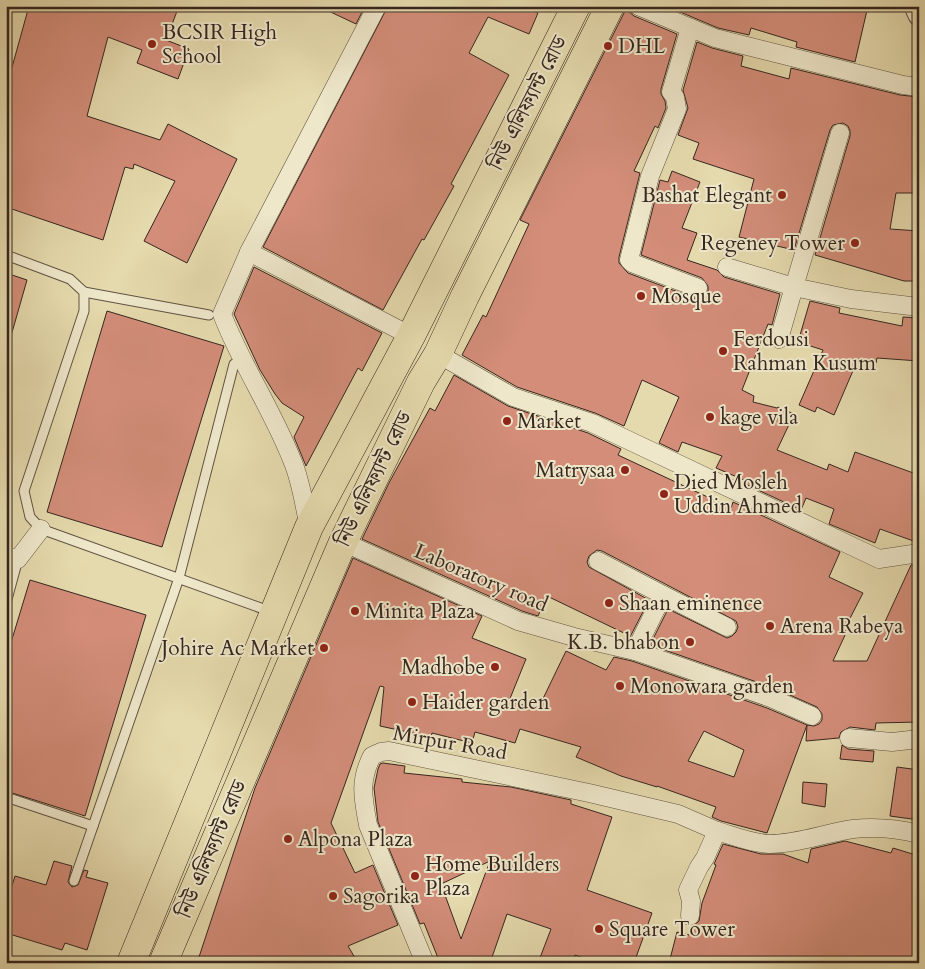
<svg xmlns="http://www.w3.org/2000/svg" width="925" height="969" viewBox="0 0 925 969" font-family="Cardo,'Noto Serif Bengali',serif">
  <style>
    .building { fill: #d38d79; stroke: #35261f; fill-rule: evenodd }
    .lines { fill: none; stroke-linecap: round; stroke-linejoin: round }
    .service-casing { stroke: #615342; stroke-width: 11 }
    .minor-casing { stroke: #615342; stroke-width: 19 }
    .tertiary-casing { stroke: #615342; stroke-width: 23 }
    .trunk-casing { stroke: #35261f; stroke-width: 29 }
    .service { stroke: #eee7ca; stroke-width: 9 }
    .minor { stroke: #eee7ca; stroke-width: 18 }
    .tertiary { stroke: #eee7ca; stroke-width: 21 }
    .trunk { stroke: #e5daad; stroke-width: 28 }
    .poi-dot { fill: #8f2418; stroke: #eee7ca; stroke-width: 2 }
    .labels { text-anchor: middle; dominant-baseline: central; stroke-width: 4; stroke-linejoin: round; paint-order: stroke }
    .poi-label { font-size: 21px; fill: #35261f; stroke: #eee7ca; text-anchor: start }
    .street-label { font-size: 21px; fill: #35261f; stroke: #eee7ca }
  </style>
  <rect width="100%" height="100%" fill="#e5daad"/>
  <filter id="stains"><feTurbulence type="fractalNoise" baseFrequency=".004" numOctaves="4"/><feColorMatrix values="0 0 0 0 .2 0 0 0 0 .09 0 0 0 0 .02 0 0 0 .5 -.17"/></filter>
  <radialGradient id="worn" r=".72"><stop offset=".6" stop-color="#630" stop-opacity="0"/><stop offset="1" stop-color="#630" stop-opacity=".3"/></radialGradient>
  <g class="building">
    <polygon points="29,6 179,6 166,40 189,49 178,79 137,63 142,50 108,37 87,116 160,140 168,124 237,159 187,263 144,241 175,181 134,164 133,169 125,167 103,240 6,207 6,89"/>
    <polygon points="318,6 365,6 356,24"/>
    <polygon points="388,6 537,6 535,12 538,13 529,34 488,17 469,53 509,75 451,184 454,186 424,240 422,239 383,310 263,247"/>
    <polygon points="625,6 628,6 629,12 634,16 677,34 661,89 661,94 665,101 666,108 658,128 655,126 634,171 640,173 619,257 619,263 628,273 694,298 700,298 705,296 708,291 708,286 702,278 641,255 660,180 668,182 672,171 700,182 682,228 697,233 687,260 717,270 724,277 780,294 772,325 768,324 742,390 754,396 753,402 777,408 778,407 794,414 777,450 827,470 829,464 848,472 855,452 919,475 919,543 880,529 875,543 829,524 834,509 806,498 801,510 743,483 744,480 716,468 722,456 682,442 678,452 659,443 679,397 642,380 624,426 595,413 517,387 462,355 483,315 486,317 529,224 520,220 624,13"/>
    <polygon points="666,6 868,6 855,62 796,47 797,42 751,28 749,35 718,28"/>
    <polygon points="697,42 712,48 743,56 741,66 789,79 791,68 900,95 919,97 919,193 896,193 890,229 919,231 919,281 904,281 815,255 850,136 850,131 848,126 843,123 833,125 830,130 794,250 739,237 754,179 693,159 699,143 678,135 688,108 683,90"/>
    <polygon points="254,267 382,333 362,371 358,368 306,466 294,437 304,417 282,403 275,394 260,370 234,314"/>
    <polygon points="6,273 27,280 11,336 6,336"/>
    <polygon points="810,301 840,308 839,313 902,326 903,317 919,318 919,361 877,358 876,363 858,359 834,415 817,407 815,412 799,405 823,350 798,342"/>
    <polygon points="107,311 224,346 162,547 47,512"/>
    <polygon points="454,375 508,406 588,433 621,449 618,455 731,508 733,502 840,552 829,577 863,593 844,630 847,631 833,661 867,661 911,565 919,564 919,722 876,723 875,730 850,727 841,732 839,738 806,741 807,725 814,726 819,724 822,720 822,714 817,707 774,688 650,645 668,609 727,638 732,636 736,632 738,627 736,621 602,551 597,550 589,556 587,562 589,567 649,600 629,639 626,638 628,635 547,596 538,616 522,611 362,539 390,481 430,408 435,411"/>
    <path d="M 353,558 L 482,616 L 472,638 L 526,659 L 509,701 L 538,709 L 566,651 L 606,670 L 614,657 L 632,661 L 767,708 L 807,725 L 767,833 L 721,821 L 712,817 L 716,807 L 657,786 L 657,787 L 621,776 L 576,757 L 581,747 L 520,729 L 515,743 L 475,732 L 472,743 L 432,733 L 431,737 L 380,726 L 384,687 L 380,686 L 331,823 L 355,873 L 373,865 L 398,925 L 348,946 L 358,963 L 197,963 L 255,788 ZM 704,731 L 744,750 L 734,777 L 688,761 Z"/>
    <polygon points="30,580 146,615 85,816 6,791 6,659"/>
    <polygon points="842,745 848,749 874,751 873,762 840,759"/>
    <path d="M 383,763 L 405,766 L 404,773 L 462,779 L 462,782 L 511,787 L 571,800 L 571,804 L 612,817 L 587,890 L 652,913 L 634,963 L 596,963 L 575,955 L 574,963 L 538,963 L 551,929 L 507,914 L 490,963 L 440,963 L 424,923 L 420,924 L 378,822 L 374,788 L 378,769 L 380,764 ZM 490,861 L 461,939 L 441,884 Z"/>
    <polygon points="897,767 919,770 919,820 890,816"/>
    <polygon points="803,782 827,784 825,807 802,803"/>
    <polygon points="845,841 891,853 893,848 919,856 919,963 669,963 677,932 689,935 693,926 699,921 702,903 716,865 714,864 723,844 761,854 783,854 808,863 811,849"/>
    <polygon points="54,861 72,866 68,882 72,887 78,885 84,870 88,871 86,877 108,883 87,950 65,943 62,950 6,933 6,904 15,876 46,885"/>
  </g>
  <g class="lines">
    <defs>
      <g id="service">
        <polyline points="6,255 70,279 84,292 84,311 24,491 30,517 41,529 272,612"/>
        <polyline points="84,292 209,315"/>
        <polyline points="6,603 18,559"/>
        <polyline points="6,797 93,826"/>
        <polyline points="74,881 179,578 234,364"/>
      </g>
      <g id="minor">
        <polyline points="638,6 715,38 903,85 919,87"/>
        <polyline points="690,28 671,92 675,97 677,109 650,176 629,260 632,263 698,288"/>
        <polyline points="840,133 794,287 851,299 919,307"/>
        <polyline points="249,252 411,336"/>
        <polyline points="727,267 794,287 779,339"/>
        <polyline points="438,354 513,397 592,423 879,559 919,553"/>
        <path d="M 309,527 C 304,505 301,480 292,460 C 272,409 241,364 222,314 L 249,252 L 377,6"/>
        <polyline points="343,542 518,621 574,637 635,651 771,698 812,716"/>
        <polyline points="6,557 18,559 41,529"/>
        <polyline points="598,561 663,595 635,651"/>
        <polyline points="663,595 727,627"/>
        <polyline points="849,738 892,742 919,739"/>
        <path d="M 717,831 C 734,836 751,843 769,844 C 798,844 825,833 853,829 C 874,827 899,829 919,834"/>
        <path d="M 425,963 L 368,825 C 363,798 359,781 372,756 L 381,752 L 389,751 L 589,793 L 678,814 L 717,831 L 705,858 L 699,867 L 688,890 L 691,901 L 690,916"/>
      </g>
      <polyline id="tertiary" points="915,6 919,15"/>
      <g id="trunk">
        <polyline points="131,963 309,527 411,336 576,6"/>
        <polyline points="163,963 343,542 421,382 438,354 465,296 610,6"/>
      </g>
    </defs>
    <use href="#service" class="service-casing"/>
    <use href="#minor" class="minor-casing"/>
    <use href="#tertiary" class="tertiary-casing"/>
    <use href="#trunk" class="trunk-casing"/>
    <use href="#service" class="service"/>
    <use href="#minor" class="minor"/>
    <use href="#tertiary" class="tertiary"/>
    <use href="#trunk" class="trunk"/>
  </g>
  <g class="poi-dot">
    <circle cx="152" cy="44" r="5"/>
    <circle cx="608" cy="46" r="5"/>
    <circle cx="782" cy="195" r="5"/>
    <circle cx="855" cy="243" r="5"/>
    <circle cx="641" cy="296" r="5"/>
    <circle cx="723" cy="351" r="5"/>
    <circle cx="710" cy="417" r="5"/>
    <circle cx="507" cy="421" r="5"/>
    <circle cx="625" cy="470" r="5"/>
    <circle cx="664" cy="494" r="5"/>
    <circle cx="609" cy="603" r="5"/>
    <circle cx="355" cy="611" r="5"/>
    <circle cx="770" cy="626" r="5"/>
    <circle cx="690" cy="642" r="5"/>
    <circle cx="324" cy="648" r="5"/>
    <circle cx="495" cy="667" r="5"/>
    <circle cx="620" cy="686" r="5"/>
    <circle cx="412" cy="702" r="5"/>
    <circle cx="288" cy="839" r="5"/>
    <circle cx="415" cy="876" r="5"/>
    <circle cx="333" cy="896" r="5"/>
    <circle cx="599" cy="929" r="5"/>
  </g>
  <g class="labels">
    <g class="poi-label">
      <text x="162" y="32">BCSIR High<tspan x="162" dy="24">School</tspan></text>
      <text x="618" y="46">DHL</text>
      <text x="772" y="195" text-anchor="end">Bashat Elegant</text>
      <text x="845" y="243" text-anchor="end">Regeney Tower</text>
      <text x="651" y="296">Mosque</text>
      <text x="733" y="339">Ferdousi<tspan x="733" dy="24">Rahman Kusum</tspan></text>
      <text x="720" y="417">kage vila</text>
      <text x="517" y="421">Market</text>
      <text x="615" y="470" text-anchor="end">Matrysaa</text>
      <text x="674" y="482">Died Mosleh<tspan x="674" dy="24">Uddin Ahmed</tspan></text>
      <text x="619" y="603">Shaan eminence</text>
      <text x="365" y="611">Minita Plaza</text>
      <text x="780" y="626">Arena Rabeya</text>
      <text x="680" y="642" text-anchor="end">K.B. bhabon</text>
      <text x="314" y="648" text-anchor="end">Johire Ac Market</text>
      <text x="485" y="667" text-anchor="end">Madhobe</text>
      <text x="630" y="686">Monowara garden</text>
      <text x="422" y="702">Haider garden</text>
      <text x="298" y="839">Alpona Plaza</text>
      <text x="425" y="864">Home Builders<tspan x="425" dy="24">Plaza</tspan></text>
      <text x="343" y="896">Sagorika</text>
      <text x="609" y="929">Square Tower</text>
    </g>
    <g class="street-label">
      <text transform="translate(528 103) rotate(-63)">নিউ এলিফ্যান্ট রোড</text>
      <text transform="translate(374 479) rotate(-64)">নিউ এলিফ্যান্ট রোড</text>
      <text transform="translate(481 578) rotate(23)">Laboratory road</text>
      <text transform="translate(450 743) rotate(10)">Mirpur Road</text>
      <text transform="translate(212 849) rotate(-67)">নিউ এলিফ্যান্ট রোড</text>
    </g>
  </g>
  <rect width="925" height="969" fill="none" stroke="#e5daad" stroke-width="25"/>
  <rect x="8" y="8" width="910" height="954" fill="none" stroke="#35261f" stroke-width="2.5"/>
  <rect x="12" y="12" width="900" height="944" fill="none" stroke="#35261f"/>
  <rect width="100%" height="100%" filter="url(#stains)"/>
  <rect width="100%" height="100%" fill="url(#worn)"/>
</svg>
